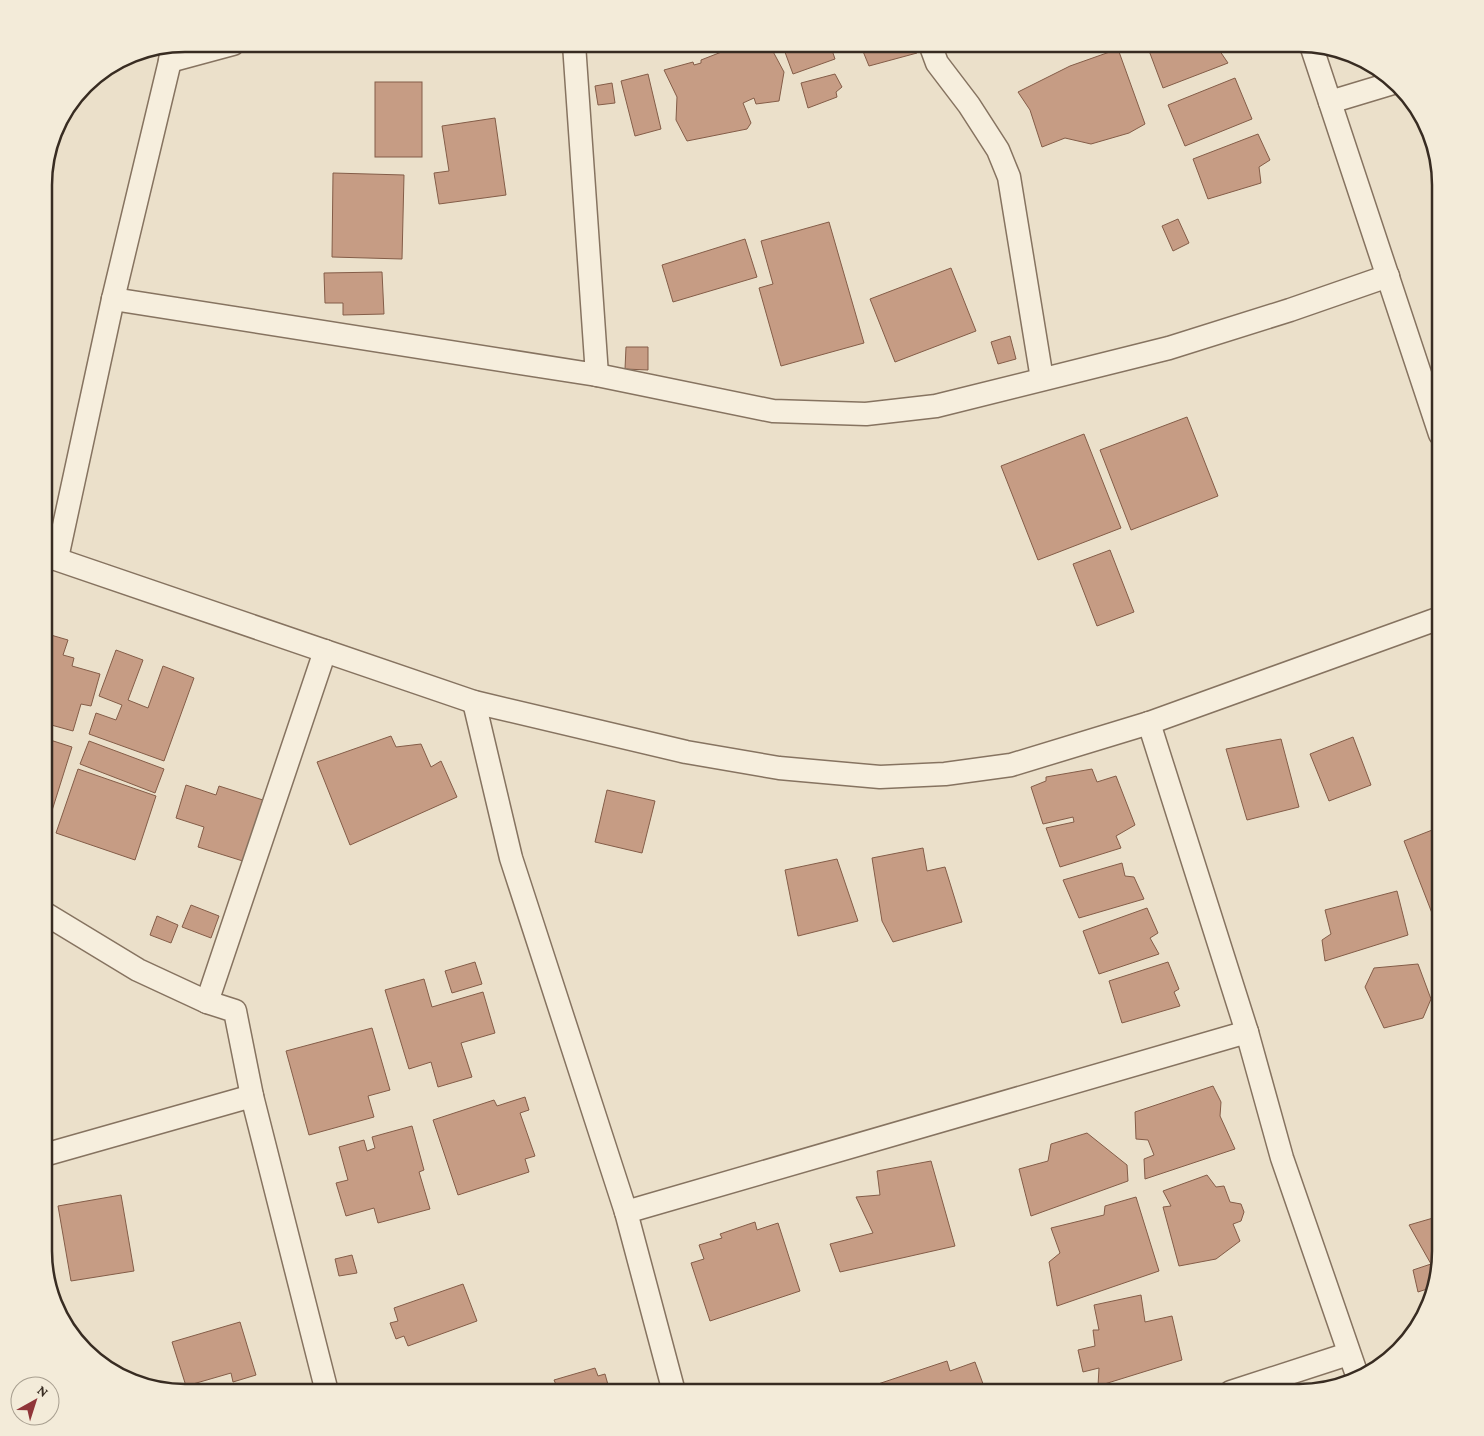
<svg xmlns="http://www.w3.org/2000/svg" width="1484" height="1436" viewBox="0 0 1484 1436" font-family="'Crimson Pro',serif">
  <style>
    .building { fill: #c69c84; stroke: #845d48 }
    .lines { fill: none; stroke-linecap: round; stroke-linejoin: round }
    .minor-casing { stroke: #867360; stroke-width: 25 }
    .minor { stroke: #f6eedd; stroke-width: 22 }
    .rim { fill: none; stroke: #382c22; stroke-width: 2.5 }
  </style>
  <rect width="100%" height="100%" fill="#ebe0ca"/>
  <g class="building">
    <polygon points="729,44 749,44 749,45 758,44 758,46 769,44 784,72 779,101 756,104 754,98 743,103 751,123 747,129 687,141 676,120 677,97 664,70 693,62 694,65 701,63 701,60 724,51 721,46"/>
    <polygon points="782,44 830,44 835,59 793,74"/>
    <polygon points="860,44 914,44 917,53 869,66"/>
    <polygon points="1158,44 1215,44 1228,63 1163,88 1148,48"/>
    <polygon points="1118,49 1145,124 1129,133 1091,144 1065,138 1042,147 1030,110 1018,92 1070,66"/>
    <polygon points="648,74 661,129 635,136 621,81"/>
    <polygon points="835,74 842,87 836,92 837,97 808,108 801,83"/>
    <polygon points="1235,78 1252,119 1185,146 1168,105"/>
    <rect x="375" y="82" width="47" height="75"/>
    <polygon points="612,83 615,103 598,105 595,86"/>
    <polygon points="495,118 506,195 439,204 434,173 449,171 442,126"/>
    <polygon points="1258,134 1270,160 1259,167 1261,183 1208,199 1193,159"/>
    <polygon points="333,173 404,175 402,259 332,257"/>
    <polygon points="1178,219 1189,243 1173,251 1162,226"/>
    <polygon points="829,222 864,343 781,366 759,288 773,284 761,241"/>
    <polygon points="745,239 757,277 673,302 662,265"/>
    <polygon points="951,268 976,331 895,362 870,299"/>
    <polygon points="382,272 384,314 343,315 343,303 325,303 324,273"/>
    <polygon points="1010,336 1016,359 998,364 991,342"/>
    <polygon points="626,347 648,347 648,370 625,369"/>
    <polygon points="1187,417 1218,496 1131,530 1100,450"/>
    <polygon points="1084,434 1121,528 1038,560 1001,466"/>
    <polygon points="1110,550 1134,612 1097,626 1073,564"/>
    <polygon points="44,633 68,640 63,655 74,658 72,666 100,674 91,706 81,704 73,731 44,723"/>
    <polygon points="116,650 143,660 128,700 148,708 163,666 194,678 164,761 89,734 96,713 116,720 122,705 99,696"/>
    <polygon points="391,736 396,747 421,744 431,767 441,761 457,797 350,845 317,762"/>
    <polygon points="1353,737 1371,785 1329,801 1310,754"/>
    <polygon points="44,738 72,747 50,817 44,815"/>
    <polygon points="1281,739 1299,807 1247,820 1226,749"/>
    <polygon points="89,741 164,769 155,793 80,764"/>
    <polygon points="78,769 156,796 135,860 56,833"/>
    <polygon points="1092,769 1097,782 1116,776 1135,825 1116,836 1121,848 1060,867 1046,828 1074,822 1073,817 1043,824 1031,787 1046,781 1046,777"/>
    <polygon points="186,785 216,795 219,786 266,801 246,862 198,847 204,827 176,818"/>
    <polygon points="607,790 655,801 642,853 595,842"/>
    <polygon points="1440,827 1440,925 1437,926 1404,841"/>
    <polygon points="923,848 927,871 945,867 962,922 893,942 882,921 872,858"/>
    <polygon points="837,859 858,921 798,936 785,870"/>
    <polygon points="1122,863 1125,876 1134,877 1144,899 1079,918 1063,880"/>
    <polygon points="1397,891 1408,935 1325,961 1322,940 1331,934 1325,910"/>
    <polygon points="191,905 219,916 211,938 182,927"/>
    <polygon points="1147,908 1158,933 1150,938 1159,954 1099,974 1083,931"/>
    <polygon points="157,916 178,925 171,943 150,935"/>
    <polygon points="475,962 482,984 452,993 445,971"/>
    <polygon points="1168,962 1179,989 1174,992 1180,1006 1122,1023 1109,981"/>
    <polygon points="1418,964 1431,999 1423,1018 1384,1028 1365,987 1374,968"/>
    <polygon points="424,979 432,1007 483,992 495,1033 461,1043 472,1077 438,1087 431,1062 409,1069 385,990"/>
    <polygon points="372,1028 390,1090 368,1096 374,1117 309,1135 286,1051"/>
    <polygon points="1213,1086 1221,1102 1220,1116 1235,1149 1145,1179 1144,1159 1154,1155 1148,1140 1136,1139 1135,1112"/>
    <polygon points="525,1097 529,1110 520,1113 535,1156 525,1159 529,1172 458,1195 433,1120 494,1100 497,1106"/>
    <polygon points="412,1126 424,1170 419,1172 430,1209 378,1223 374,1208 346,1216 336,1183 348,1180 339,1147 364,1140 367,1151 375,1148 372,1137"/>
    <polygon points="1087,1133 1127,1165 1128,1181 1031,1216 1019,1169 1048,1161 1051,1144"/>
    <polygon points="931,1161 955,1246 840,1272 830,1244 873,1233 856,1197 880,1195 877,1171"/>
    <polygon points="1207,1175 1216,1187 1224,1186 1230,1202 1241,1204 1244,1212 1241,1221 1233,1224 1240,1241 1216,1259 1179,1266 1163,1207 1171,1206 1163,1191"/>
    <polygon points="121,1195 134,1271 71,1281 58,1206"/>
    <polygon points="1136,1197 1159,1271 1057,1306 1049,1262 1060,1253 1051,1228 1104,1215 1105,1206"/>
    <polygon points="1440,1216 1440,1250 1433,1287 1418,1292 1413,1270 1431,1264 1409,1225"/>
    <polygon points="755,1222 757,1230 778,1223 800,1291 710,1321 691,1263 704,1259 699,1245 722,1238 720,1234"/>
    <polygon points="352,1255 357,1273 339,1276 335,1259"/>
    <polygon points="463,1284 477,1321 408,1346 404,1336 396,1339 390,1323 398,1321 394,1308"/>
    <polygon points="1141,1295 1145,1322 1172,1316 1182,1360 1098,1386 1099,1368 1083,1372 1078,1350 1095,1346 1093,1330 1099,1330 1094,1305"/>
    <polygon points="240,1322 256,1375 233,1382 231,1373 186,1386 172,1342"/>
    <polygon points="947,1361 950,1371 975,1362 986,1392 878,1392 875,1385"/>
    <polygon points="595,1368 598,1376 605,1374 610,1392 539,1392 557,1387 554,1380"/>
  </g>
  <g class="lines">
    <defs>
      <g id="minor">
        <polyline points="930,44 937,63 969,105 998,150 1009,177 1042,379"/>
        <polyline points="1311,45 1440,434"/>
        <polyline points="170,61 233,44"/>
        <polyline points="1330,102 1393,83"/>
        <polyline points="113,299 597,375 574,44"/>
        <polyline points="597,375 773,411 866,414 936,406 1169,348 1290,310 1388,276"/>
        <polyline points="44,555 474,702 686,752 779,768 880,777 945,774 1011,765 1149,723 1440,618"/>
        <polyline points="57,558 113,299 170,61 172,46"/>
        <polyline points="474,702 511,858 626,1212 674,1392"/>
        <polyline points="1149,723 1247,1032 1282,1158 1358,1378"/>
        <polyline points="44,913 138,970 207,1002 235,1011 252,1096 327,1392"/>
        <polyline points="207,1002 325,651"/>
        <polyline points="44,1155 252,1096"/>
        <polyline points="626,1212 1247,1032"/>
        <polyline points="1231,1392 1348,1354"/>
      </g>
    </defs>
    <use href="#minor" class="minor-casing"/>
    <use href="#minor" class="minor"/>
  </g>
  <path d="M0 0H1484V1436H0ZM185 52H1299A133 133 0 0 1 1432 185V1251A133 133 0 0 1 1299 1384H185A133 133 0 0 1 52 1251V185A133 133 0 0 1 185 52Z" fill="#f3ebd9" fill-rule="evenodd"/>
  <path class="rim" d="M185 52H1299A133 133 0 0 1 1432 185V1251A133 133 0 0 1 1299 1384H185A133 133 0 0 1 52 1251V185A133 133 0 0 1 185 52Z"/>
  <g transform="translate(35 1401) rotate(39)"><circle r="24" fill="#f3ebd9" stroke="#a89f90"/>
  <path d="M0-4L9 19L0 12L-9 19Z" fill="#903539"/>
  <text y="-8" font-size="14" font-weight="bold" text-anchor="middle" fill="#382c22">N</text>
  </g>
</svg>
